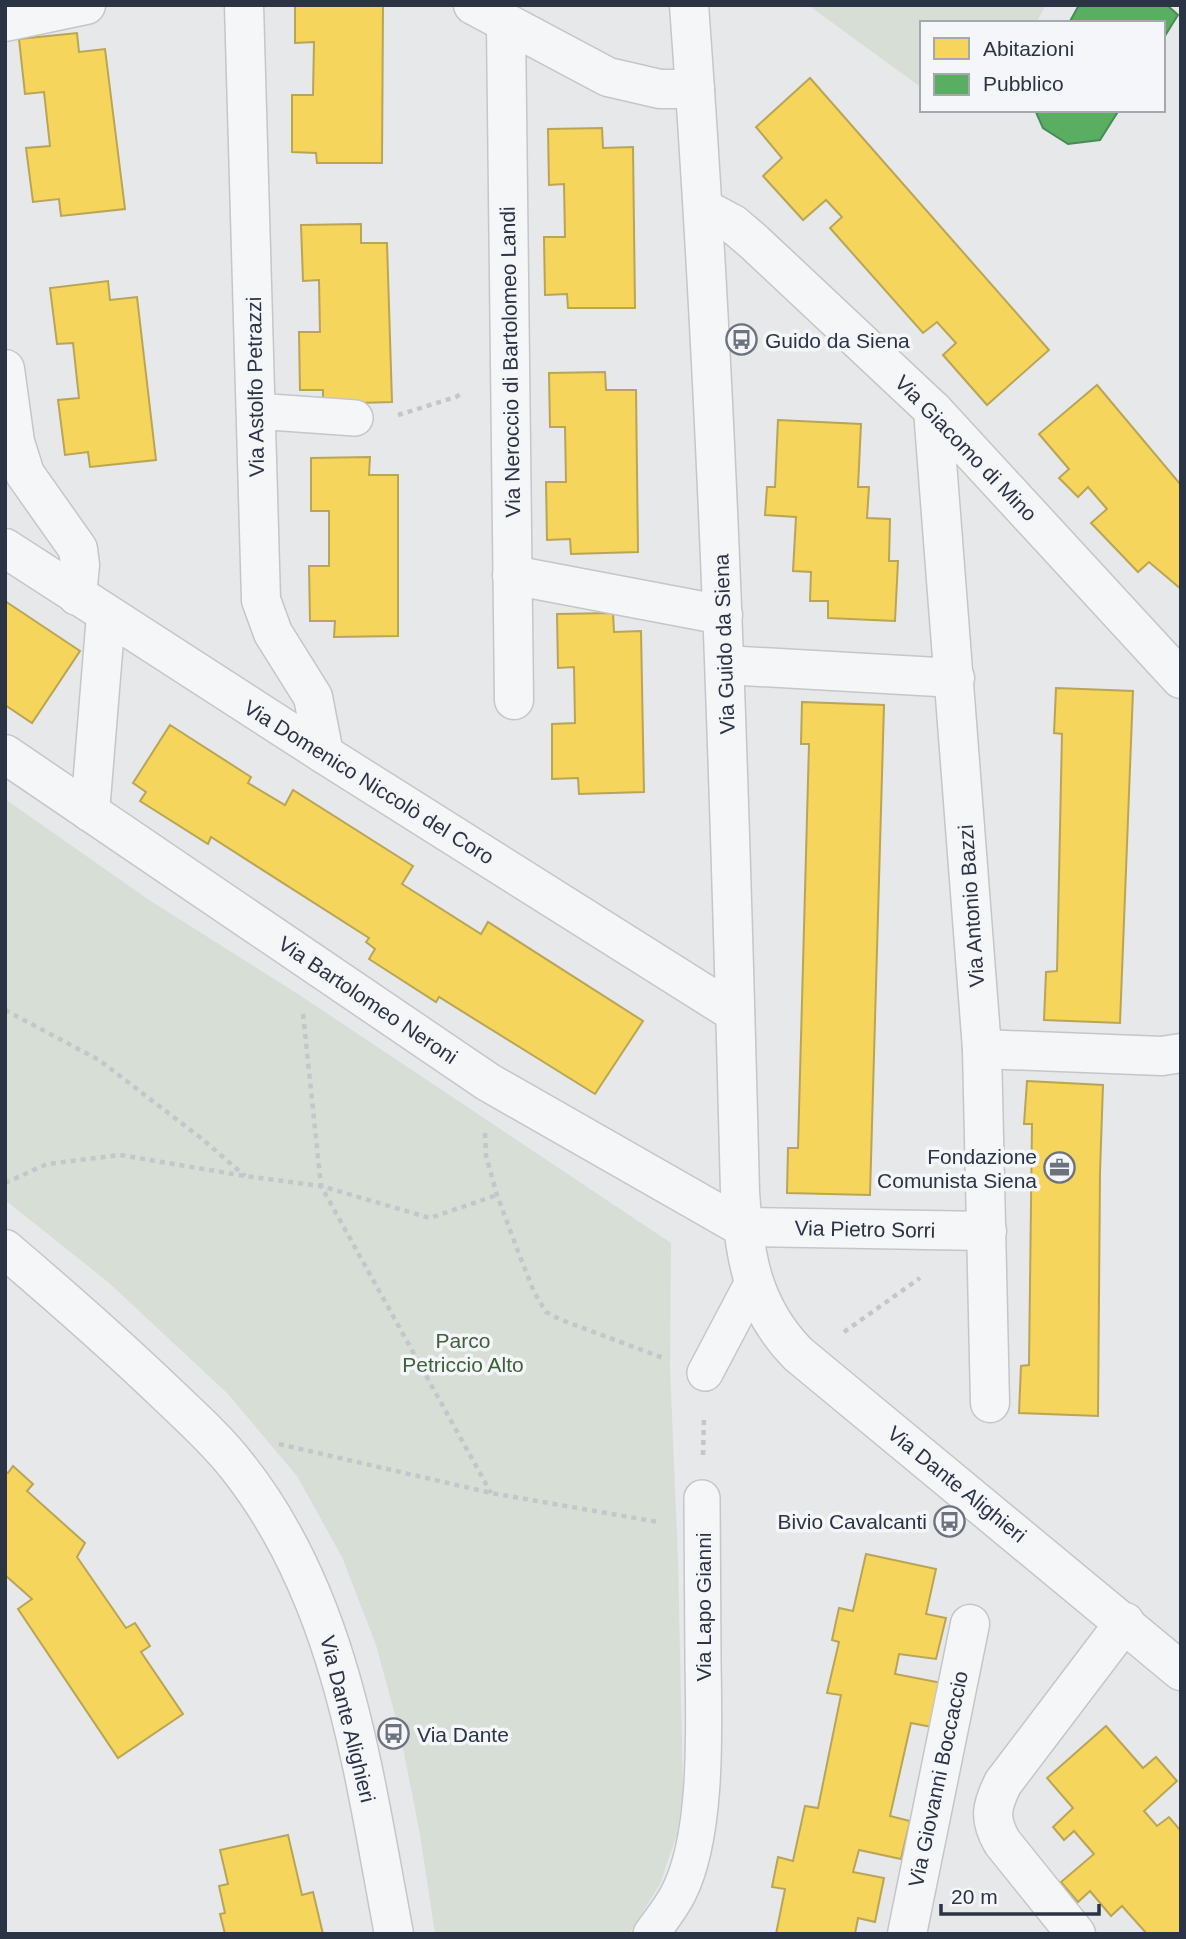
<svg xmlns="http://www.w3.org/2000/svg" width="1186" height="1939" viewBox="0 0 1186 1939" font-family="Arial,sans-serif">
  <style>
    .green { fill: #d6ded6 }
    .homes { fill: #f6d55c; stroke: #b9a555; stroke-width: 2 }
    .public { fill: #5aae61; stroke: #4c8959; stroke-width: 2 }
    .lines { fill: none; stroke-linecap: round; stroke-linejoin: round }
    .pedestrian-casing { stroke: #c4c6c8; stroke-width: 38 }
    .minor-casing { stroke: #c4c6c8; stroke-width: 41 }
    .tertiary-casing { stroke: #c4c6c8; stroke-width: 41 }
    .path { stroke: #c5c6ca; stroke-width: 4.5; stroke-dasharray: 5 5; stroke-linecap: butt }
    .pedestrian { stroke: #f5f6f7; stroke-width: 35 }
    .minor { stroke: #f5f6f7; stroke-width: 38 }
    .tertiary { stroke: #f5f6f7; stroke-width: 38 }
    .labels { text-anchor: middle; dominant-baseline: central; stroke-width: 7; stroke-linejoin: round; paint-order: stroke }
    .poi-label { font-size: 21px; fill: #2b3445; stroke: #f4f6f9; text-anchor: start }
    .street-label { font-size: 21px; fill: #2b3445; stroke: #f4f6f9 }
    .park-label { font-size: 21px; fill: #3f6138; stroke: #f4f6f9 }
  </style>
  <rect width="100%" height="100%" fill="#e6e8ea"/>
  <g class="green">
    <polygon points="808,5 1046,5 1036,23 922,23 922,88"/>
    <polygon points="5,799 149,900 301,996 671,1243 670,1367 678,1561 683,1792 677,1834 660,1884 629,1934 435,1934 420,1834 400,1733 376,1645 342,1557 297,1476 228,1394 108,1282 5,1200"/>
  </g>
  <g class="homes">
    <polygon points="295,5 383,5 382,163 317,163 316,153 292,152 292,95 313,95 314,42 295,43"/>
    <polygon points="77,33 79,52 105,49 125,209 61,216 59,199 33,202 26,148 50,146 44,92 25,94 19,39"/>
    <polygon points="810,78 1049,350 987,405 943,355 956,343 937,322 923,333 830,228 842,217 826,200 803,220 763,176 782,158 756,127"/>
    <polygon points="602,128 603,148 633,147 635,308 568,308 567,294 545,295 544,237 565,237 564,184 549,185 548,129"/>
    <polygon points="361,224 361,243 387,243 392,402 323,404 323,390 300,390 299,332 320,332 319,280 303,281 301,225"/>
    <polygon points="108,281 110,300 137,297 156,460 90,467 88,452 65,455 58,400 79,398 73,343 57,344 50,288"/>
    <polygon points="605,372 606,390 636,390 638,552 571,554 570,539 547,540 546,482 566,482 565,427 550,427 549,373"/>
    <polygon points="1097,385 1181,485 1181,589 1149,562 1138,572 1091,523 1107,509 1088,487 1078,497 1059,478 1069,469 1039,434"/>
    <polygon points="778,420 861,424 858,487 869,487 867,518 890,519 889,561 898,561 895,621 828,618 828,601 810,601 811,572 793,571 796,517 765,515 767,487 775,487"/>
    <polygon points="370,457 369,475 398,475 398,636 334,637 335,621 310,621 309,566 329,566 329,511 311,511 311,458"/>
    <polygon points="5,601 80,651 32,723 5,705"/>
    <polygon points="613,613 614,632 641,631 644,792 579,794 578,778 552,779 552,724 575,723 574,667 558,668 557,614"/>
    <polygon points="1056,688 1133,691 1120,1023 1044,1020 1046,972 1057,971 1062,734 1054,733"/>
    <polygon points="802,702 884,705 870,1195 787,1193 788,1148 798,1148 809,744 801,744"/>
    <polygon points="170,725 251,777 248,783 285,805 293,790 413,866 402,884 481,934 488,922 643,1021 595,1094 439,997 436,1002 369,959 375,949 366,942 369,938 211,837 208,844 140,801 146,792 133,783"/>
    <polygon points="1027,1081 1103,1085 1100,1172 1098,1416 1019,1413 1021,1366 1029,1365 1032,1124 1024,1124"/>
    <polygon points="13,1466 33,1484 27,1491 85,1543 77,1557 126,1628 135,1623 150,1646 141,1652 183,1714 118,1758 18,1609 32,1599 5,1575 5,1471 8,1473"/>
    <polygon points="866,1554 936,1569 926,1614 946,1618 936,1659 899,1654 895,1674 942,1683 932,1727 911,1723 890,1816 910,1821 901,1859 859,1850 853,1872 884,1878 875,1922 858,1918 855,1934 776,1934 785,1889 772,1887 778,1857 793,1861 805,1806 818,1808 841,1695 827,1693 839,1642 832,1640 839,1608 853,1611"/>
    <polygon points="1106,1726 1143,1768 1156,1757 1177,1781 1144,1811 1157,1826 1169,1817 1181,1831 1181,1934 1147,1934 1122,1906 1111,1916 1090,1891 1078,1902 1061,1882 1094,1854 1074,1831 1064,1840 1053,1827 1073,1808 1047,1778"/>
    <polygon points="288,1835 302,1895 313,1892 323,1934 225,1934 220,1914 225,1913 219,1886 228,1884 220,1850"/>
  </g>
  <g class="public">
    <polygon points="1079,5 1167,5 1178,15 1163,39 1163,23 1069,23"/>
    <polygon points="1035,110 1119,110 1100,140 1068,144 1043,128"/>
  </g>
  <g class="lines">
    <defs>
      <g id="pedestrian">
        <polyline points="256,411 355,418"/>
        <polyline points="705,1373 753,1282"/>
        <path d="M 651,1934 C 660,1921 671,1908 678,1894 C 708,1837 704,1727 703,1663 C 703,1608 702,1553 702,1498"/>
      </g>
      <g id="minor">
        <polyline points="244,5 261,600 273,633 313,697 324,754"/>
        <polyline points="473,5 608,77 660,89 695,89"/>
        <path d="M 689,5 C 718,400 730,796 740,1192 C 744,1255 752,1307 798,1354 L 1181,1671"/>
        <polyline points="5,22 86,5"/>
        <polyline points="506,25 514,700"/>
        <polyline points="703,208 733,224 754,242 933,410 1181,679"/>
        <polyline points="5,369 15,442 25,474 78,549 80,565 77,596"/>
        <polyline points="933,410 982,1049 990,1403"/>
        <polyline points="5,548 324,754 735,1013"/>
        <polyline points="512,575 723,615"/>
        <polyline points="725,665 955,678"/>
        <polyline points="5,754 488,1082 742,1227 987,1231"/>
        <polyline points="90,812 106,615"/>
        <polyline points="982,1049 1162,1056 1181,1053"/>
        <polyline points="907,1934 970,1624"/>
        <path d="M 1076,1934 L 1002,1842 C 989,1819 991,1807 1003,1783 L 1125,1622"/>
      </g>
      <path id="tertiary" d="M 5,1249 C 60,1296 115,1344 167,1394 C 191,1417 217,1440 237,1466 C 343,1599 363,1772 394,1934"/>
    </defs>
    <use href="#pedestrian" class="pedestrian-casing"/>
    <use href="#minor" class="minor-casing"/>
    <use href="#tertiary" class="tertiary-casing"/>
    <g class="path">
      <polyline points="398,415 456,397 462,393"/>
      <polyline points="5,1010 99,1060 201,1138 245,1176"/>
      <polyline points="303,1014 321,1186 491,1493"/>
      <polyline points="485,1133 486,1156 497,1195 519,1254 534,1292 546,1312 559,1319 663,1358"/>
      <polyline points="5,1183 47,1164 120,1155 245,1176 321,1186 430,1218 497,1195"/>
      <polyline points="844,1332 920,1278"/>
      <polyline points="279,1444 491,1493 658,1522"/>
      <polyline points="703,1455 704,1418"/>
    </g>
    <use href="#pedestrian" class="pedestrian"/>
    <use href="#minor" class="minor"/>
    <use href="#tertiary" class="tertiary"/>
  </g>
  <defs>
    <symbol id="bus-ring" viewBox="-11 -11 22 22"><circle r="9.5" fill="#f4f6f9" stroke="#6c737f" stroke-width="1.5"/><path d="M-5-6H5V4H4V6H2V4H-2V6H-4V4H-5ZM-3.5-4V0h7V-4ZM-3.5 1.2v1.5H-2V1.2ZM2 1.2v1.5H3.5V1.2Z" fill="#6c737f"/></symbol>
    <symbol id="office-ring" viewBox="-11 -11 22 22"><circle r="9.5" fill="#f4f6f9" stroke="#6c737f" stroke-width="1.5"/><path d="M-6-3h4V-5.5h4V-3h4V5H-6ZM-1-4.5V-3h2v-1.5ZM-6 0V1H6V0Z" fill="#6c737f"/></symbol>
  </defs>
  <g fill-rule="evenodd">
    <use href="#bus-ring" x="724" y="322" width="35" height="35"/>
    <use href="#office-ring" x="1042" y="1150" width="35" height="35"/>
    <use href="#bus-ring" x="932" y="1504" width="35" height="35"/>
    <use href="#bus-ring" x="376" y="1716" width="35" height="35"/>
  </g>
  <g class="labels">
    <g class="poi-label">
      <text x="765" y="340">Guido da Siena</text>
      <text x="1037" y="1156" text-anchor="end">Fondazione<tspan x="1037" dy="24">Comunista Siena</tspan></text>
      <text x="927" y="1521" text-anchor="end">Bivio Cavalcanti</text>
      <text x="417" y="1734">Via Dante</text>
    </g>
    <g class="street-label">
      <text transform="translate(510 362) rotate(-91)">Via Neroccio di Bartolomeo Landi</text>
      <text transform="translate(255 387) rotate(-91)">Via Astolfo Petrazzi</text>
      <text transform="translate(966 448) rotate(46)">Via Giacomo di Mino</text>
      <text transform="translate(724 644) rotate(-92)">Via Guido da Siena</text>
      <text transform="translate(369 782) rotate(32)">Via Domenico Niccolò del Coro</text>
      <text transform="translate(971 906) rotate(-94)">Via Antonio Bazzi</text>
      <text transform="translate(368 1000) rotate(34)">Via Bartolomeo Neroni</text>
      <text transform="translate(865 1229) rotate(1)">Via Pietro Sorri</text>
      <text transform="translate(957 1484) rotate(39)">Via Dante Alighieri</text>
      <text transform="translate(703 1607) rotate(-90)">Via Lapo Gianni</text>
      <text transform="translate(348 1719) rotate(76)">Via Dante Alighieri</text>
      <text transform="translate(938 1779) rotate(-78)">Via Giovanni Boccaccio</text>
    </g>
    <g class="park-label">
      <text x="463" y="1340">Parco<tspan x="463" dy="24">Petriccio Alto</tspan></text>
    </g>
  </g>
  <rect width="1186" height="1939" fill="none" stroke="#2b3445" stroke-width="14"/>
  <rect x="920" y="21" width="245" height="91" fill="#f4f6f9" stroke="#a4a8b1" stroke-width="2"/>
  <rect x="934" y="38" width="35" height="21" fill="#f6d55c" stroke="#a4a8b1" stroke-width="2"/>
  <text x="983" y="56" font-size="21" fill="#2b3445">Abitazioni</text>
  <rect x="934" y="74" width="35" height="21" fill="#5aae61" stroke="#a4a8b1" stroke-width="2"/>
  <text x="983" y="91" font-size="21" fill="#2b3445">Pubblico</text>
  <path d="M941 1904v10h158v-10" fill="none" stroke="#2b3445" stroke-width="3.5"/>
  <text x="951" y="1904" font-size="21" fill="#2b3445" stroke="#f4f6f9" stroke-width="5" paint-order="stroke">20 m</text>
</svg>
